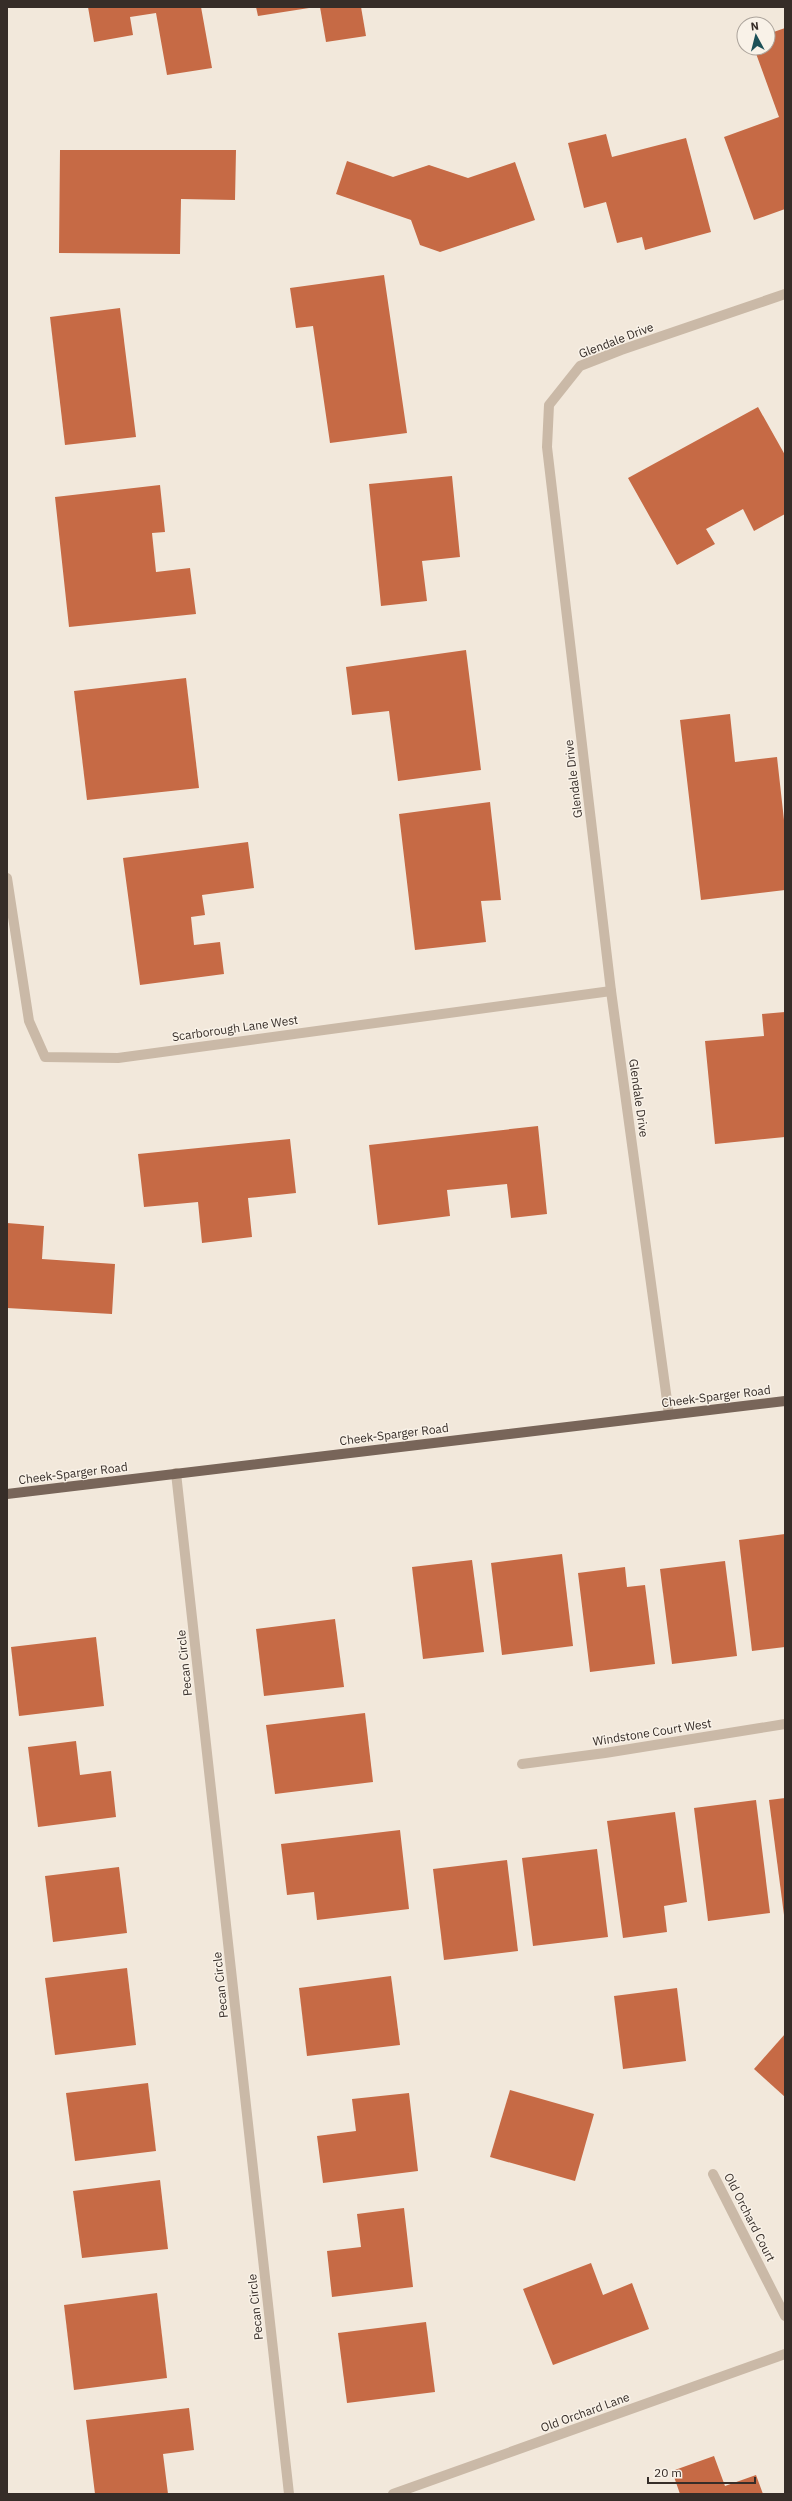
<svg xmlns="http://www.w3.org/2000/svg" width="792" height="2501" viewBox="0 0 792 2501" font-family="'IBM Plex Sans',sans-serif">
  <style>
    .building { fill: #c66a45 }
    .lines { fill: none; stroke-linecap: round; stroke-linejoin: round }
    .minor { stroke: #cab9a7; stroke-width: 10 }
    .major { stroke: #786559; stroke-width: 10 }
    .labels { text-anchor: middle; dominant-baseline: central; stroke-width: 3; stroke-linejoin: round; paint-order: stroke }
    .street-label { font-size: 12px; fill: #362d28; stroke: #f9f2e8 }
  </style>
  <rect width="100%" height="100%" fill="#f2e8db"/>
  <g class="building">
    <polygon points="88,7 201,7 212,68 167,75 156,13 130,17 133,35 94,42"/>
    <polygon points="256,7 309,7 309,8 258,16"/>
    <polygon points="320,7 361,7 366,36 326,42"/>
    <polygon points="785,28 785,209 754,220 724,137 779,117 754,48 768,48 768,34"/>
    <polygon points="606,134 612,157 686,138 711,232 645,250 642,237 617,243 606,202 584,208 568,143"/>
    <polygon points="60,150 236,150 235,200 181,199 180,254 59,253"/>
    <polygon points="347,161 393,177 429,165 468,178 515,162 535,220 440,252 420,245 411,220 336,194"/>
    <polygon points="384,275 407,433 330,443 313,326 296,328 290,288"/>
    <polygon points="120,308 136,437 65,445 50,317"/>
    <polygon points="758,407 785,455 785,514 754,531 743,509 706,529 715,544 677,565 628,478"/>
    <polygon points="452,476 460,557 422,561 427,601 381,606 369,484"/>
    <polygon points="160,485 165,532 152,533 156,572 190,568 196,614 69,627 55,497"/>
    <polygon points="466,650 481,770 398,781 389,711 352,715 346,667"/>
    <polygon points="186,678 199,788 87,800 74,691"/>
    <polygon points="730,714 735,762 777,757 785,829 785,890 701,900 680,720"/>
    <polygon points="490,802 501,900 481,901 486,942 415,950 399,814"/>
    <polygon points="248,842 254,888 202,895 205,915 191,917 194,945 220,942 224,974 140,985 123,858"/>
    <polygon points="785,1012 785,1137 715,1144 705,1041 764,1036 762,1014"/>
    <polygon points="538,1126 547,1214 511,1218 507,1184 447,1190 450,1216 378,1225 369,1145"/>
    <polygon points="290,1139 296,1193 248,1198 252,1237 202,1243 198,1202 144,1207 138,1154"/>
    <polygon points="7,1223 44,1226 42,1259 115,1264 112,1314 7,1308"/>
    <polygon points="785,1534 785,1647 752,1651 739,1540"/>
    <polygon points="562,1554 573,1646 502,1655 491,1563"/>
    <polygon points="472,1560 484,1652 423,1659 412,1567"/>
    <polygon points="725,1561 737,1656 672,1664 660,1569"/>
    <polygon points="625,1567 627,1587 645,1585 655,1664 590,1672 578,1573"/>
    <polygon points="335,1619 344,1687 264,1696 256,1629"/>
    <polygon points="96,1637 104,1706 19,1716 11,1647"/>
    <polygon points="365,1713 373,1782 275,1794 266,1725"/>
    <polygon points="76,1741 80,1775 111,1771 116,1817 38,1827 28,1747"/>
    <polygon points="785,1798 785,1915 784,1915 769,1800"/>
    <polygon points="756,1800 770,1913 708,1921 694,1808"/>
    <polygon points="675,1812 687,1902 664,1906 667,1932 623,1938 607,1821"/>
    <polygon points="400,1830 409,1909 317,1920 314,1892 287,1895 281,1844"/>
    <polygon points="597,1849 608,1937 533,1946 522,1858"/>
    <polygon points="507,1860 518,1951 444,1960 433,1869"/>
    <polygon points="119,1867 127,1933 53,1942 45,1876"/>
    <polygon points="127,1968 136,2045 55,2055 45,1978"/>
    <polygon points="391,1976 400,2045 307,2056 299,1988"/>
    <polygon points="677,1988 686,2061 623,2069 614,1996"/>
    <polygon points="785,2034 785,2097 754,2069"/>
    <polygon points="148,2083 156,2151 75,2161 66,2093"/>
    <polygon points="510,2090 594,2114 575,2181 490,2157"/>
    <polygon points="409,2093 418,2171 323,2183 317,2136 356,2131 352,2099"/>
    <polygon points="160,2180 168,2249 82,2258 73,2191"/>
    <polygon points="404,2208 413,2287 332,2297 327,2251 361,2247 357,2214"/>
    <polygon points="591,2263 603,2295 632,2283 649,2329 553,2365 523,2289"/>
    <polygon points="157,2293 167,2378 74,2390 64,2305"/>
    <polygon points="426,2322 435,2392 347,2403 338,2333"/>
    <polygon points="189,2408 194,2450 163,2454 168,2494 95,2494 86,2420"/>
    <polygon points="714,2456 725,2486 756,2475 763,2494 680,2494 672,2471"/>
  </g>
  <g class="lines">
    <g class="minor">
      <polyline points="7,878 29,1021 45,1057 118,1058 611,991"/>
      <polyline points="669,1415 611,991 547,447 549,405 580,366 621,350 785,294"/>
      <polyline points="176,1473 289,2494"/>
      <polyline points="522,1764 605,1753 785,1724"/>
      <polyline points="713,2174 785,2316"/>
      <polyline points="393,2494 785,2354"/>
    </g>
    <polyline class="major" points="7,1494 785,1401"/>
  </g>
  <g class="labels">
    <g class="street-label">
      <text transform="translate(616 340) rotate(-21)">Glendale Drive</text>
      <text transform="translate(573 779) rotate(-97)">Glendale Drive</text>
      <text transform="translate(235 1028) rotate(-8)">Scarborough Lane West</text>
      <text transform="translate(639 1098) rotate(82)">Glendale Drive</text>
      <text transform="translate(716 1396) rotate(-7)">Cheek-Sparger Road</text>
      <text transform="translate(394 1434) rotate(-7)">Cheek-Sparger Road</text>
      <text transform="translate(73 1473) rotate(-7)">Cheek-Sparger Road</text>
      <text transform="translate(184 1663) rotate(-96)">Pecan Circle</text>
      <text transform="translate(652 1732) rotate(-9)">Windstone Court West</text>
      <text transform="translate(220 1985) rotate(-96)">Pecan Circle</text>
      <text transform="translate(750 2217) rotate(63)">Old Orchard Court</text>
      <text transform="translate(255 2307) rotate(-96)">Pecan Circle</text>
      <text transform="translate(585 2412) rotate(-20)">Old Orchard Lane</text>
    </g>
  </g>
  <rect width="792" height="2501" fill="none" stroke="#362d28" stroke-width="16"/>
  <g transform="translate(756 36) rotate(353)"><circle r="19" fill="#f9f2e8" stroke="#aba39b"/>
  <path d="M0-3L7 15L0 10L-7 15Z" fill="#1d5158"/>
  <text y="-6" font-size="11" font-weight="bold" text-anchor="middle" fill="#362d28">N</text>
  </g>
  <path d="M648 2477v6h107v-6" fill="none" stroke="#362d28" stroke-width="2"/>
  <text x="654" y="2477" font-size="12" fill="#362d28" stroke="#f9f2e8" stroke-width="3" paint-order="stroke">20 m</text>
</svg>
